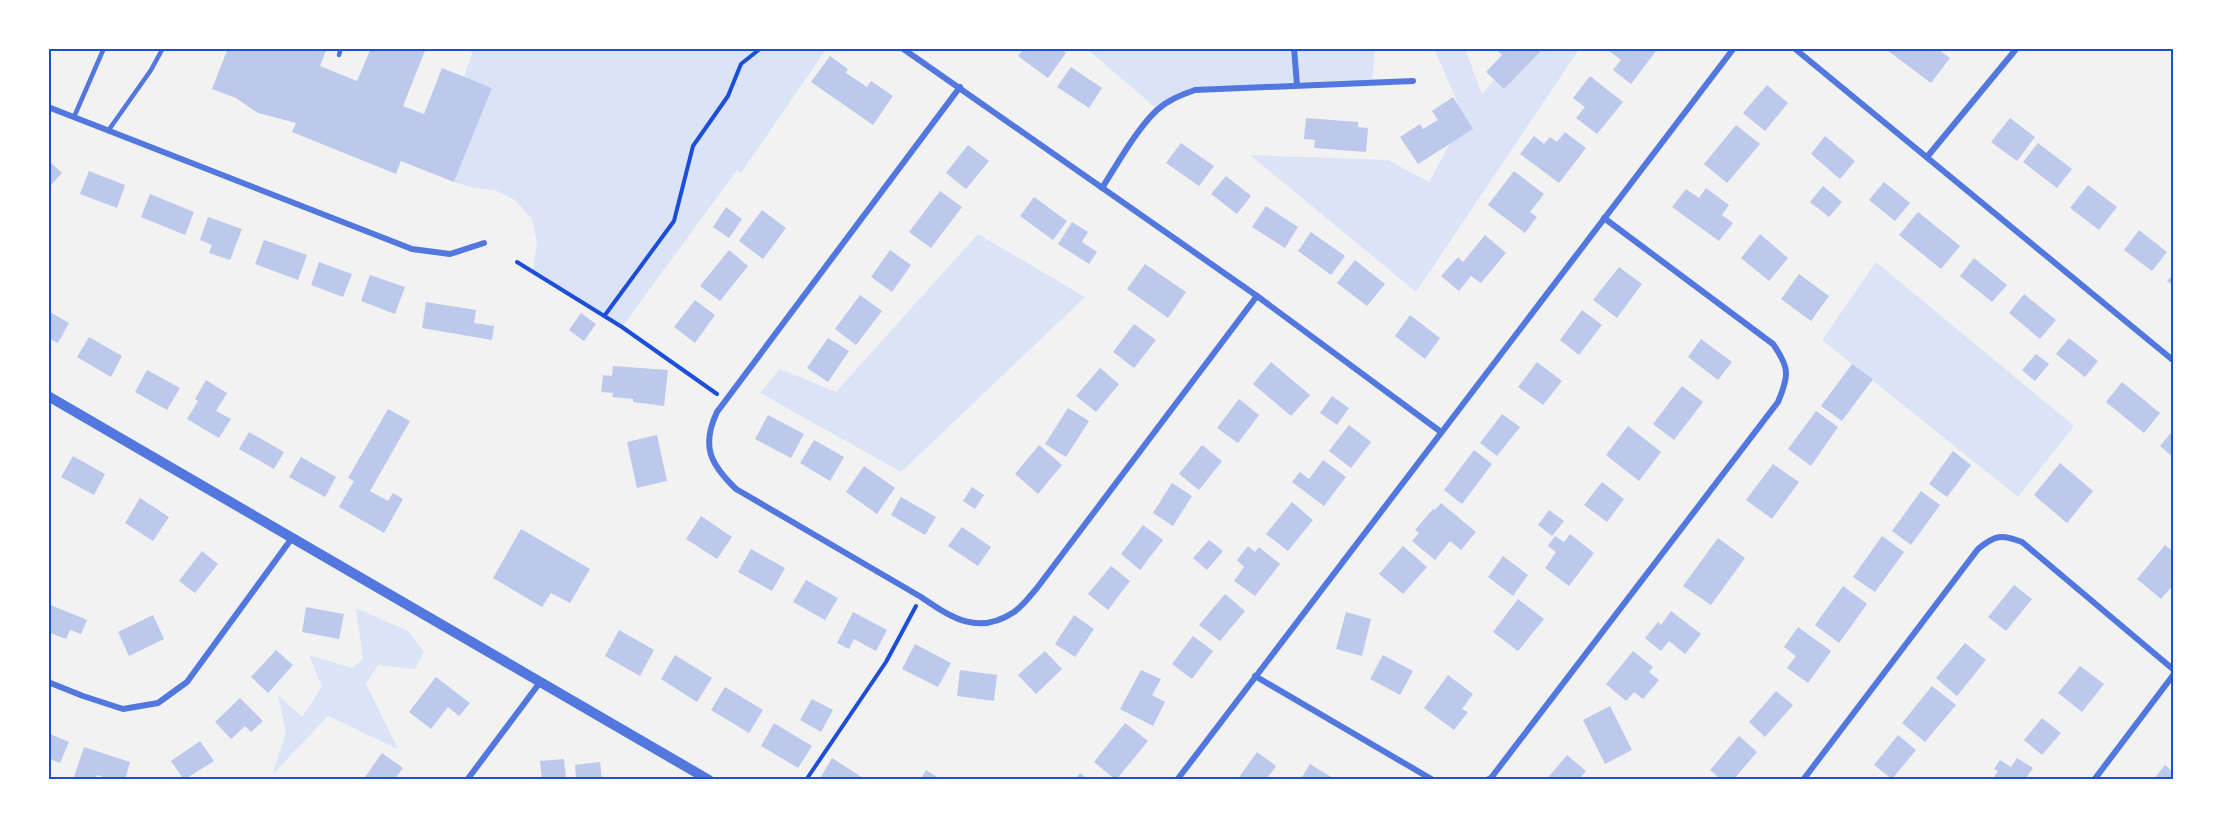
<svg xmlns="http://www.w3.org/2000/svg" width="2222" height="828" viewBox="0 0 2222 828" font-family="'PT Sans',sans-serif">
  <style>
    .green { fill: #dbe4f7 }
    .building { fill: #bdc9ec }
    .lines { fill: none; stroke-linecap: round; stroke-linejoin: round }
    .path { stroke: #1d4ed8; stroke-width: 4 }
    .service { stroke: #5277de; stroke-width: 4.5 }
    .minor { stroke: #5277de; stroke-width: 6 }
    .tertiary { stroke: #5277de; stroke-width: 10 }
    .neatline { fill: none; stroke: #1d4ed8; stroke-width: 2 }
  </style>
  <rect width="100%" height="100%" fill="#f2f2f2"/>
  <g class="green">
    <polygon points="468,48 827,48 741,173 737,170 622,327 533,270 537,242 532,219 515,200 495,190 474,188 454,182 492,88 464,77 472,54"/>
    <polygon points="1086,48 1375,48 1372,82 1195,90 1157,109"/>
    <polygon points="1434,48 1465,48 1482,94 1521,48 1580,48 1416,292 1250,155 1388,160 1429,182 1464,118"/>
    <polygon points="978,234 1085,297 901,472 760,393 780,369 836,392"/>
    <polygon points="1876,262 2074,426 2018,497 1822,340"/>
    <polygon points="356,608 408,631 424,652 415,669 378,665 366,684 398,749 328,716 272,775 286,733 278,695 302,717 322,687 309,655 352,668 363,659"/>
  </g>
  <g class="building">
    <polygon points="228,48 327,48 320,66 357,81 371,48 426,48 403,106 424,114 442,68 492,88 454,182 401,161 396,174 292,132 296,123 258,113 236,98 212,89"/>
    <polygon points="1024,48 1060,48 1066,53 1048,78 1018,56"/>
    <polygon points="1495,48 1536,48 1540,52 1504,89 1486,72 1502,55"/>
    <polygon points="1610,48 1653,48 1656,51 1631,84 1613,70 1621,60 1608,50"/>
    <polygon points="1888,48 1936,48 1950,58 1931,83 1887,50"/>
    <polygon points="830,56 848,69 846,73 867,87 871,81 893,96 873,125 811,82"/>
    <polygon points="1071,67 1102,88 1089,108 1057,87"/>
    <polygon points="1590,76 1623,102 1597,134 1576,118 1585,107 1573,98"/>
    <polygon points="1767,85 1788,103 1765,131 1743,113"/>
    <polygon points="1453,97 1473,129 1418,164 1400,137 1420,124 1423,129 1438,120 1432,111"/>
    <polygon points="1306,118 1358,122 1358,127 1368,128 1366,152 1314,148 1315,140 1304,139"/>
    <polygon points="2010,118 2035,137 2017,161 1991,142"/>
    <polygon points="1736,125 1760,144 1727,183 1704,164"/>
    <polygon points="1565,132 1586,148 1559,183 1520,154 1534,136 1544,144 1550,137 1557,142"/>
    <polygon points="1825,136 1855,161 1840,179 1811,154"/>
    <polygon points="1181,143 1214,166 1199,186 1166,163"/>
    <polygon points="2038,143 2072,169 2057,188 2023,162"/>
    <polygon points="968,145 989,161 966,189 946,173"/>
    <polygon points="48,160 62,173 48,188"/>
    <polygon points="89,171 125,185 117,208 80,194"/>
    <polygon points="1514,171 1544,194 1530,212 1537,217 1525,233 1488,205"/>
    <polygon points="1226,176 1251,196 1237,214 1211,194"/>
    <polygon points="1884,182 1910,203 1895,221 1869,200"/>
    <polygon points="2088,185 2117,207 2099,230 2070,208"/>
    <polygon points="1823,186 1842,202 1829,217 1810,202"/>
    <polygon points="1706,188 1729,205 1722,215 1733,223 1719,241 1672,207 1686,189 1699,198"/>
    <polygon points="940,191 962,207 931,248 909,232"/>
    <polygon points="150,194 194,212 185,235 141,217"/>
    <polygon points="1034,197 1067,221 1053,240 1020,216"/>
    <polygon points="1266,206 1298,227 1285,248 1252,227"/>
    <polygon points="726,207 742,219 729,238 713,227"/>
    <polygon points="762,210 786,228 763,259 739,241"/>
    <polygon points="1918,212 1960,246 1941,269 1899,235"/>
    <polygon points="208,217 242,229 230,260 209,253 212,245 200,240"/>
    <polygon points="1072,222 1088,232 1082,242 1097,252 1089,264 1058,244"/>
    <polygon points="2139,230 2167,252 2152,271 2124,250"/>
    <polygon points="1311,232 1345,256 1331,275 1298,251"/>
    <polygon points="1760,234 1788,258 1769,281 1741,258"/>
    <polygon points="1485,235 1506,253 1481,283 1471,276 1459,291 1441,276 1458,257 1463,262"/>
    <polygon points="264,240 307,255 298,280 255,264"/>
    <polygon points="729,250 748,266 720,301 700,286"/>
    <polygon points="890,250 911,265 892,292 871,277"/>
    <polygon points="1974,258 2007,285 1992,302 1960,276"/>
    <polygon points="1355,260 1385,284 1367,306 1337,283"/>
    <polygon points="319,262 352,274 343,297 311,285"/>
    <polygon points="1145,264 1186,292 1168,318 1127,289"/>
    <polygon points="1619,267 1642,284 1617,318 1593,300"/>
    <polygon points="2174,273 2174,286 2167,281"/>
    <polygon points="1799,274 1829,296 1811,321 1781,299"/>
    <polygon points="370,275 405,287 395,314 361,301"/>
    <polygon points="2024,294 2056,320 2040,339 2009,313"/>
    <polygon points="860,295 882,311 856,345 835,329"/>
    <polygon points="695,300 715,315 695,343 674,327"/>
    <polygon points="426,302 476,310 474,323 494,326 492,340 422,328"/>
    <polygon points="1582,310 1602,325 1579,355 1560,340"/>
    <polygon points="48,311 69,323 58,343 48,338"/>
    <polygon points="581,313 596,324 584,341 569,330"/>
    <polygon points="1410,315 1440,338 1425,359 1395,336"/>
    <polygon points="1134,324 1156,340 1134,368 1113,352"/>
    <polygon points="89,337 122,356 111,377 77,357"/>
    <polygon points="828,338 849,351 828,382 807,368"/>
    <polygon points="2069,338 2098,361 2085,377 2056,354"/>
    <polygon points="1701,339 1732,362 1718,380 1688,357"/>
    <polygon points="2036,354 2049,364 2035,381 2022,370"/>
    <polygon points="1271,362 1310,395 1291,416 1253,384"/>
    <polygon points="1537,362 1562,381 1543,405 1518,387"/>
    <polygon points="1852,364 1873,379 1842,421 1821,406"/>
    <polygon points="613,366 668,370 664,406 633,402 633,399 612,397 613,393 601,392 603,375 612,376"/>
    <polygon points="1100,368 1119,384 1096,412 1076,396"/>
    <polygon points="147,370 180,388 167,410 135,392"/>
    <polygon points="206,380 227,393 216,411 231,419 219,438 187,419 198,401 195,399"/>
    <polygon points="2122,382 2160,413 2144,433 2106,402"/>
    <polygon points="1682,386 1703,402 1674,440 1653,424"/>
    <polygon points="1332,396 1349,408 1337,425 1320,413"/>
    <polygon points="1239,399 1259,415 1238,443 1217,428"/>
    <polygon points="1068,408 1089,421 1066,457 1045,444"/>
    <polygon points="388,409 410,421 370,491 388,501 393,493 403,499 384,533 339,507 354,481 348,478"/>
    <polygon points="1816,411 1838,427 1811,466 1788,449"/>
    <polygon points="1502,414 1520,427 1497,456 1480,443"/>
    <polygon points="768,415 804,434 791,458 755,439"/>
    <polygon points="1349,425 1371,442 1351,468 1329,451"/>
    <polygon points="1628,426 1661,452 1639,481 1606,455"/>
    <polygon points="2174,429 2174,458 2160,446"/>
    <polygon points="249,432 284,452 274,469 239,449"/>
    <polygon points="657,435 667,481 637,488 627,442"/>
    <polygon points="814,440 844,457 830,481 800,463"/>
    <polygon points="1039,445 1062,465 1038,494 1015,474"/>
    <polygon points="1202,445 1222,461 1199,490 1179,474"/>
    <polygon points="1474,450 1492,464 1462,504 1444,490"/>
    <polygon points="1953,451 1971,465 1947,497 1929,484"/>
    <polygon points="73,456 105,474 94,495 61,477"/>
    <polygon points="301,457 336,477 325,497 289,477"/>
    <polygon points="1323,460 1346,477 1324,506 1292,482 1300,472 1309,479"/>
    <polygon points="2060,463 2093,491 2067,523 2034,495"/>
    <polygon points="1773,464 1799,482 1772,519 1746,500"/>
    <polygon points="864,466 895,488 877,514 846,492"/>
    <polygon points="1602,482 1624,499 1607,522 1584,505"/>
    <polygon points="1172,483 1192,496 1173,526 1153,513"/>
    <polygon points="972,487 984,495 975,509 963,501"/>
    <polygon points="1921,491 1940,505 1911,545 1892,531"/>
    <polygon points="901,497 936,517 925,535 891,515"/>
    <polygon points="140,498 169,517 153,541 125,523"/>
    <polygon points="1292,502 1313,520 1288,551 1266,534"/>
    <polygon points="1441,503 1476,532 1461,550 1450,541 1435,560 1412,541 1419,533 1415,530 1433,509 1435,510"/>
    <polygon points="1549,510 1564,521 1552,536 1538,525"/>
    <polygon points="701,516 732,537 717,559 686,539"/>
    <polygon points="1143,525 1163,540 1140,570 1121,554"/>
    <polygon points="962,527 991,547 978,566 948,546"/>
    <polygon points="521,529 590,569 570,603 551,593 542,607 493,578"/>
    <polygon points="1570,534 1594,553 1569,586 1545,568 1556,552 1548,546 1555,536 1564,542"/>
    <polygon points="1882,536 1904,552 1875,592 1853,577"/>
    <polygon points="1718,538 1745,558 1711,605 1683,586"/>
    <polygon points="1209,540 1223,551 1207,570 1193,558"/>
    <polygon points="2165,545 2174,552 2174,584 2161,599 2137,579"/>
    <polygon points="1248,546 1255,552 1259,547 1280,564 1255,596 1234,581 1244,567 1237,560"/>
    <polygon points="1403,546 1427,567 1403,594 1379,574"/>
    <polygon points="751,549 785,568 772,591 738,572"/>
    <polygon points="202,551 218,564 195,593 179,581"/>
    <polygon points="1503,556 1528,575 1513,596 1488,577"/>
    <polygon points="1111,566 1130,581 1108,610 1088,594"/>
    <polygon points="806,580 838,598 825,620 793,602"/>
    <polygon points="2014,585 2032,599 2006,631 1988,617"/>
    <polygon points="1843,586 1867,604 1839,643 1815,625"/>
    <polygon points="1225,594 1245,611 1220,641 1199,625"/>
    <polygon points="1518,599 1544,619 1518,651 1493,632"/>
    <polygon points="48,604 87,620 81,634 70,630 66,639 48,632"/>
    <polygon points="306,607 344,614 339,639 302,632"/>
    <polygon points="1671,611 1701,634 1685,654 1669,641 1661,651 1645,638 1658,622 1661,625"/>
    <polygon points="853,612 887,630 876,651 854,639 849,649 837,643"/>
    <polygon points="1346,612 1371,619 1362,656 1336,649"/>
    <polygon points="153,615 164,639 129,656 118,632"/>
    <polygon points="1074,615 1094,629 1075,657 1055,644"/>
    <polygon points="1798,627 1831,651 1808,683 1787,668 1796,656 1784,647"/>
    <polygon points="619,630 654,650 640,676 605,656"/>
    <polygon points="1193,636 1213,651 1192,679 1172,664"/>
    <polygon points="1965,643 1986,660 1957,696 1936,678"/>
    <polygon points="915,644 951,663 938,687 902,669"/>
    <polygon points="276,650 293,665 268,693 251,677"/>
    <polygon points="1045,651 1062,669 1036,694 1018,675"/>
    <polygon points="1633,651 1653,667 1649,672 1659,680 1643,699 1634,692 1626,701 1606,684"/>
    <polygon points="675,655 712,678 697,702 661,679"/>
    <polygon points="1383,655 1413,671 1400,695 1370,679"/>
    <polygon points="2080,666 2104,684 2082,712 2058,693"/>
    <polygon points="960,670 997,675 994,701 957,696"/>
    <polygon points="1141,670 1161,679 1152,695 1165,702 1153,726 1120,709"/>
    <polygon points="1448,675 1473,694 1462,709 1468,712 1454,730 1424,708"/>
    <polygon points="436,677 470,703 459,716 448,707 431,729 409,712"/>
    <polygon points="1932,686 1956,705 1925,742 1902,723"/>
    <polygon points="725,687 763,710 749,733 711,710"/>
    <polygon points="1776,691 1793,705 1765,737 1749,722"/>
    <polygon points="240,698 263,721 251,732 245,726 231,739 215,722"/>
    <polygon points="812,699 833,710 821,732 800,720"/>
    <polygon points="1610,706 1632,750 1605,764 1583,720"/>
    <polygon points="2042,718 2061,733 2042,755 2024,740"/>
    <polygon points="774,723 812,746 798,768 761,746"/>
    <polygon points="1125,723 1148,741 1116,780 1094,762"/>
    <polygon points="48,733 69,742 60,763 48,758"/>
    <polygon points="1898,735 1916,750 1892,779 1874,765"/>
    <polygon points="1739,736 1757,752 1733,780 1722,780 1710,770"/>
    <polygon points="200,741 214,761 184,780 171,761"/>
    <polygon points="84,747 130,762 125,780 113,780 97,775 95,780 73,780"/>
    <polygon points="1257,752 1276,766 1266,780 1237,780"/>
    <polygon points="382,753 403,768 394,780 363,780"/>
    <polygon points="1567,755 1586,771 1578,780 1546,780"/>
    <polygon points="832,758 863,778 861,780 819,780"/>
    <polygon points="2017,758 2033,768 2025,780 1992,780 1998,771 1994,769 2000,760 2011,767"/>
    <polygon points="564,759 566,778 576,777 575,765 600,762 602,780 542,780 540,761"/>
    <polygon points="1310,764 1336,780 1300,780"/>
    <polygon points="2165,765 2174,773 2174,780 2153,780"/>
    <polygon points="926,770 942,780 920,780"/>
    <polygon points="1080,773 1089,780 1075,780"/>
  </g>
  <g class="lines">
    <g class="path">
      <polyline points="517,262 622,327 717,394"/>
      <polyline points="605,315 674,221 693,146 728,96 741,64 761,48"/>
      <polyline points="806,780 886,662 916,606"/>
    </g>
    <g class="service">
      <polyline points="339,55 341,48"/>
      <polyline points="74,117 104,48"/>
      <polyline points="108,131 151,70 163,48"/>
    </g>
    <g class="minor">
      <polyline points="902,48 1257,296 1441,432"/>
      <polyline points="1294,48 1297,85"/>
      <polyline points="1794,48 2174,361"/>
      <path d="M 960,87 L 717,412 C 701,446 710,464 736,489 L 921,597 C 952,618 978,636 1014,612 C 1023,606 1030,596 1037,588 L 1257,296"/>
      <polyline points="48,107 412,249 450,254 484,243"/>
      <polyline points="1927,157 2017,48"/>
      <path d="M 1102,188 C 1118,163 1136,130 1157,110 C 1168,100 1181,95 1195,90 L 1413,81"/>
      <polyline points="1255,676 1433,780"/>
      <polyline points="48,682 83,696 123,709 158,703 187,682 292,538"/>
      <polyline points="467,780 541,681"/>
      <polyline points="1177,780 1734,48"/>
      <path d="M 1487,780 L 1491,778 L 1778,402 C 1789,376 1790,368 1773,344 L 1604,218"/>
      <path d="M 1803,780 L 1978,549 C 1995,535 2001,534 2022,542 L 2174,670"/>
      <polyline points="2094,780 2174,674"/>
    </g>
    <polyline class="tertiary" points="48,396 709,780"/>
  </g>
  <rect width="2222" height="828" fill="none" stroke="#ffffff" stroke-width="99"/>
  <rect x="50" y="50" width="2122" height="728" class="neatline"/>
</svg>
